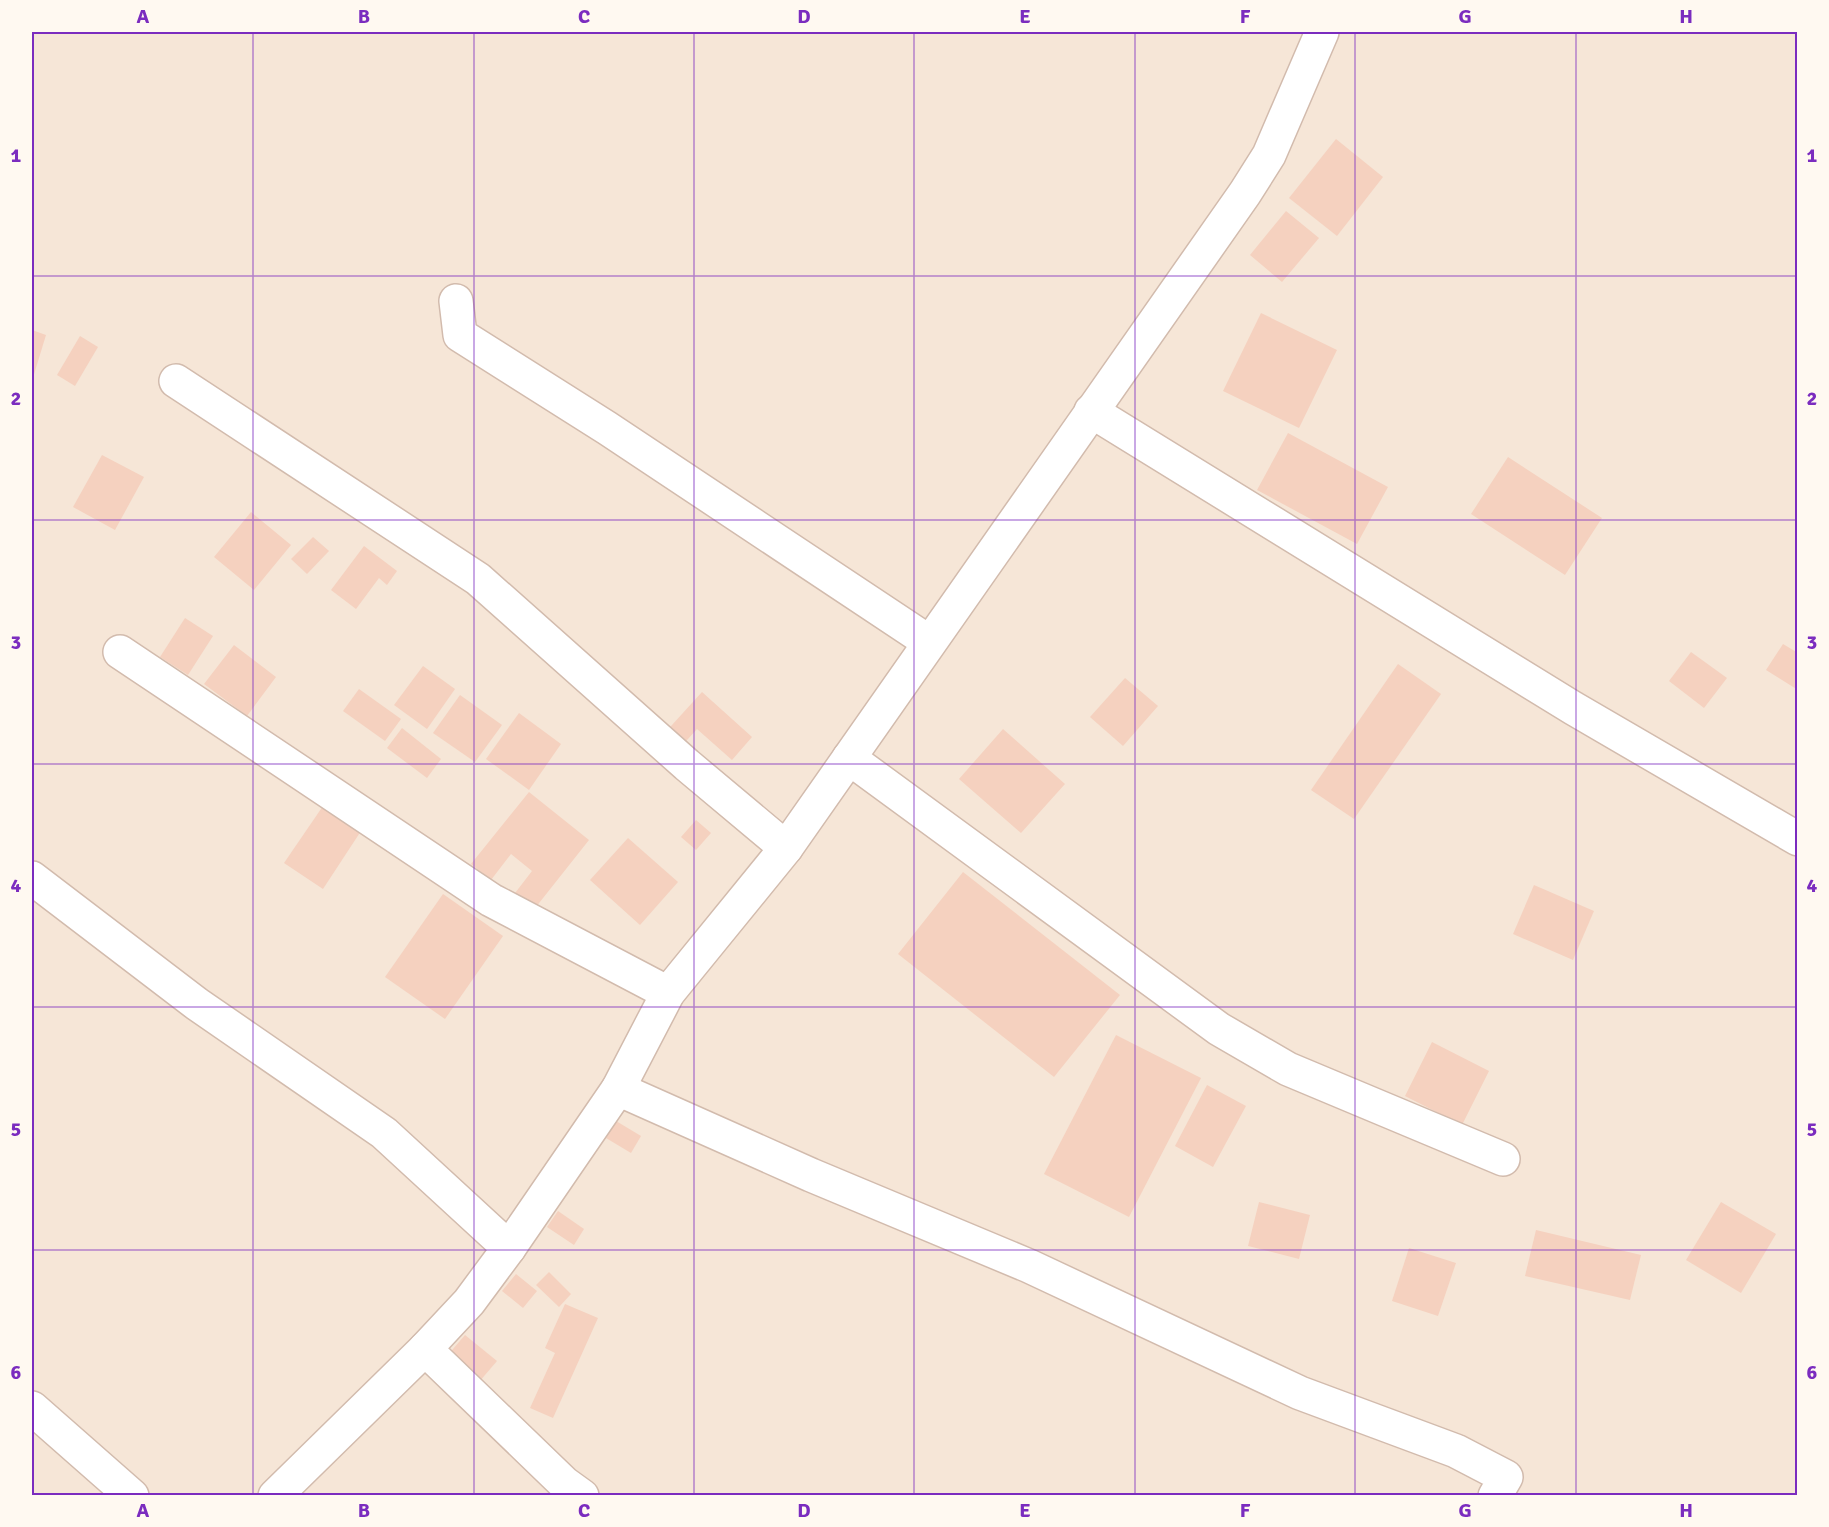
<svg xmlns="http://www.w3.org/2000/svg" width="1829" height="1527" viewBox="0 0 1829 1527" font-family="Signika,sans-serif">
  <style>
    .residential { fill: #f6e6d7 }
    .building { fill: #f5d1bf }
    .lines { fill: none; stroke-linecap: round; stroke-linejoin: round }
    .minor-casing { stroke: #d2bbad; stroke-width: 36 }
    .minor { stroke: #fff; stroke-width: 33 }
    .grid { fill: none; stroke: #7b2cbf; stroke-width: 1.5; stroke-opacity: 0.55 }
    .neatline { fill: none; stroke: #7b2cbf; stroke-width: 2 }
    .grid-label { font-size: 20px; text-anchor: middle; font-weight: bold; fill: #7b2cbf }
  </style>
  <rect width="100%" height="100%" fill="#fef5e9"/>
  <rect class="residential" x="32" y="32" width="1765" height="1463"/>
  <g class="building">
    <polygon points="1336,139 1383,177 1337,236 1289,198"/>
    <polygon points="1286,211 1319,238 1282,282 1250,255"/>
    <polygon points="1261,313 1337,350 1299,428 1223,391"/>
    <polygon points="32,330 46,335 32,381"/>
    <polygon points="80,336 98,347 75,386 57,375"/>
    <polygon points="1288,433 1388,487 1357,544 1257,490"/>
    <polygon points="102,455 144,477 115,530 73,507"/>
    <polygon points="1508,457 1602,518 1565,575 1471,514"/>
    <polygon points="251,512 291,545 254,590 214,557"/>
    <polygon points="313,537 329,551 307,574 291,559"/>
    <polygon points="364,546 397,571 387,585 379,578 356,609 331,590"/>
    <polygon points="185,618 213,636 188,675 160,657"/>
    <polygon points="1783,644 1798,653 1798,690 1766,670"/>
    <polygon points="234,645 276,677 247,716 204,684"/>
    <polygon points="1691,652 1727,678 1704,708 1669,681"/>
    <polygon points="1398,664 1441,694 1354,819 1311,790"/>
    <polygon points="423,666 455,689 427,729 394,705"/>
    <polygon points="1125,678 1158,706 1123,746 1090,717"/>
    <polygon points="359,689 401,719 385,741 343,711"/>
    <polygon points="702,692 752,737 732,760 697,729 678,750 662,736"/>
    <polygon points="460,695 502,725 475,762 433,733"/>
    <polygon points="519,713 561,744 529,790 486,759"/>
    <polygon points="402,728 441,759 427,778 387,748"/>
    <polygon points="1003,729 1065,784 1021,833 959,779"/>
    <polygon points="529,792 589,840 532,912 512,897 532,871 511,854 491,880 471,864"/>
    <polygon points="323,806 361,831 323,889 284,863"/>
    <polygon points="696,820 711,833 696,850 681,837"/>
    <polygon points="628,838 678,882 640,925 590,880"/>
    <polygon points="963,872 1120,995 1054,1077 898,954"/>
    <polygon points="1534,885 1594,911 1573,960 1513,934"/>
    <polygon points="443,894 503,936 445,1019 385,977"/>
    <polygon points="1116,1035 1201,1078 1129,1217 1044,1174"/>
    <polygon points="1432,1042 1489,1071 1462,1125 1405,1096"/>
    <polygon points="1207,1085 1246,1106 1213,1167 1175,1146"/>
    <polygon points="616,1121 641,1136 631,1153 606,1138"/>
    <polygon points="1259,1202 1310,1215 1299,1259 1248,1246"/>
    <polygon points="1721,1202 1776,1234 1741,1293 1686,1260"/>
    <polygon points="558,1211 584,1229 574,1245 547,1227"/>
    <polygon points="1536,1230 1641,1255 1630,1300 1525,1276"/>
    <polygon points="1409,1248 1456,1263 1438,1316 1392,1301"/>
    <polygon points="549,1272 571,1294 559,1307 536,1285"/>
    <polygon points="516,1274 537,1291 523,1308 502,1291"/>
    <polygon points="565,1304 598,1318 553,1418 530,1408 555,1353 545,1348"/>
    <polygon points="465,1335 497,1361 479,1382 447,1356"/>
  </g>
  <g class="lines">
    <defs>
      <g id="minor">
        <polyline points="456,301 460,335 607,428 929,642"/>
        <polyline points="176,381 478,579 687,765 786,848"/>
        <polyline points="1091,411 1573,708 1798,839"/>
        <polyline points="120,652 491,900 668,993"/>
        <polyline points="849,758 1219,1029 1288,1069 1503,1159"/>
        <polyline points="32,878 197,1004 384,1133 509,1248"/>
        <polyline points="618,1089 811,1175 1029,1266 1300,1393 1456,1451 1506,1477 1495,1496"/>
        <polyline points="425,1349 564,1483 582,1496"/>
        <polyline points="32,1408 132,1496"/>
        <polyline points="275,1496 425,1349 469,1302 509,1248 618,1089 668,993 786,848 1245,193 1269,155 1322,32"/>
      </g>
    </defs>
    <use href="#minor" class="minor-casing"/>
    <use href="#minor" class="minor"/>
  </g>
  <path class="grid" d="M 253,32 L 253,1496M 474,32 L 474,1496M 694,32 L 694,1496M 914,32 L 914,1496M 1135,32 L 1135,1496M 1355,32 L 1355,1496M 1576,32 L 1576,1496M 32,276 L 1798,276M 32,520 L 1798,520M 32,764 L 1798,764M 32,1007 L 1798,1007M 32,1250 L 1798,1250"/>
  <rect width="1829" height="1527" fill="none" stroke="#fff9f1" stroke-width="66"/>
  <rect x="33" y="33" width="1763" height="1461" class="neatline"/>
  <g class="grid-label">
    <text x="143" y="23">A</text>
    <text x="364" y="23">B</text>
    <text x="584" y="23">C</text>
    <text x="804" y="23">D</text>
    <text x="1025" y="23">E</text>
    <text x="1245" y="23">F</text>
    <text x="1465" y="23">G</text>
    <text x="1686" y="23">H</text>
    <text x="16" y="162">1</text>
    <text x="1812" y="162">1</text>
    <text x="16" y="405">2</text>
    <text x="1812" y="405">2</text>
    <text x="16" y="649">3</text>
    <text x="1812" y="649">3</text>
    <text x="16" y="892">4</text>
    <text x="1812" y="892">4</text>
    <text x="16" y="1136">5</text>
    <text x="1812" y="1136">5</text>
    <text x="16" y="1379">6</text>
    <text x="1812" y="1379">6</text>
    <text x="143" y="1517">A</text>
    <text x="364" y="1517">B</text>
    <text x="584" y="1517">C</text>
    <text x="804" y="1517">D</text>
    <text x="1025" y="1517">E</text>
    <text x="1245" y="1517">F</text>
    <text x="1465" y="1517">G</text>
    <text x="1686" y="1517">H</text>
  </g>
</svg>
